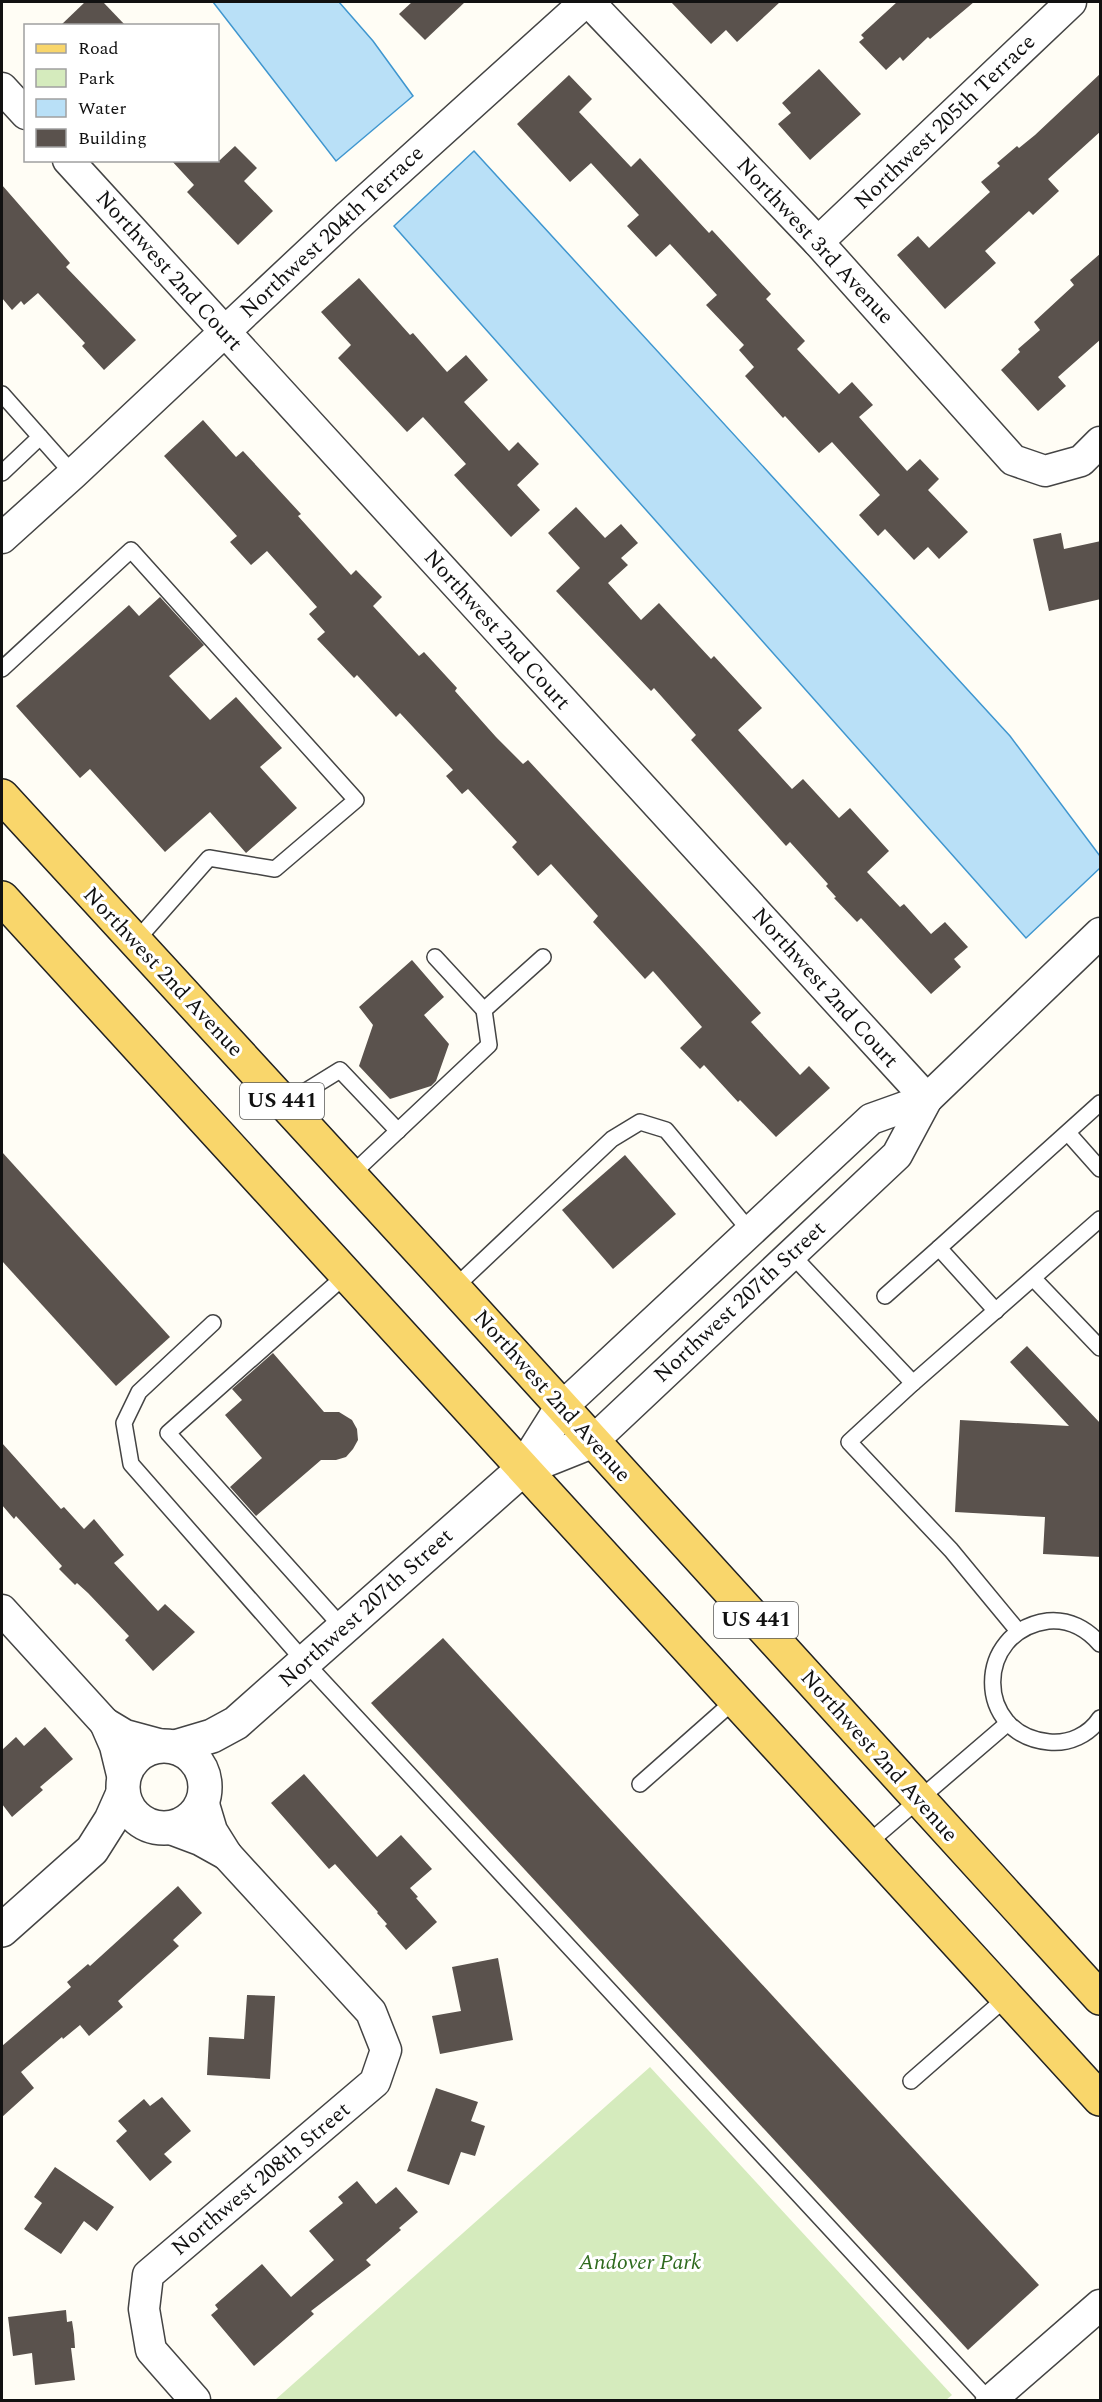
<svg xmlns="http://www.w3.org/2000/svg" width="1102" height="2402" viewBox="0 0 1102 2402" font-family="Spectral,serif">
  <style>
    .green { fill: #d5ebbd }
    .water { fill: #b9e0f7; stroke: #3f96cf; stroke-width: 1.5 }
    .building { fill: #5a524d }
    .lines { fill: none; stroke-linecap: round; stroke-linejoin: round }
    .service-casing { stroke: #444; stroke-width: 18 }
    .minor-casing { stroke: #444; stroke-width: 33 }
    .tertiary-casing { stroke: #444; stroke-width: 36 }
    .primary-casing { stroke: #222; stroke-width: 36 }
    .service { stroke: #fff; stroke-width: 15 }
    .minor { stroke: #fff; stroke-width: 30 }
    .tertiary { stroke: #fff; stroke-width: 33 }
    .primary { stroke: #f9d66b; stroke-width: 33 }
    .labels { text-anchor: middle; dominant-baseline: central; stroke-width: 6; stroke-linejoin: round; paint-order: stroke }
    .shield { fill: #fff; stroke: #585858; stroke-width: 1.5 }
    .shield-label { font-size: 21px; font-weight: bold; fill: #111 }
    .street-label { font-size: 22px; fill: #111; stroke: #fff }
    .park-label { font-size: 22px; font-style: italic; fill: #2f6b1f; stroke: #fff }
  </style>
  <rect width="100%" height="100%" fill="#fffdf5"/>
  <polygon class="green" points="650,2067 952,2395 946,2400 275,2400"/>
  <g class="water">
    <polygon points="213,2 339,2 373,41 413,96 336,161"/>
    <polygon points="474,151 1010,736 1100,856 1100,868 1026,938 394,226"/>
  </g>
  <g class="building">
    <polygon points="85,2 103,2 126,26 60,26"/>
    <polygon points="412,2 465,2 425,40 399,14"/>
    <polygon points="671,2 780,2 737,42 726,30 711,44"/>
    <polygon points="897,2 974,2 930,39 928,37 903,61 900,57 886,70 859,42 864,38 861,35"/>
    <polygon points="819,69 861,114 810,160 778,124 791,113 782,103"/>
    <polygon points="1101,73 1101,131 1048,179 1059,191 1033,215 1029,211 985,251 996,263 945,309 897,255 918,236 929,248 990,192 981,182 1000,166 997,163 1017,146 1019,148 1035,135"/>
    <polygon points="569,75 592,99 579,112 631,167 640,158 709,233 712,230 771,294 766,299 805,341 797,349 839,394 852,382 873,405 859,417 907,471 920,459 939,479 928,490 968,532 939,559 928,547 914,560 885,529 878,536 859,515 880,495 832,442 819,453 785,416 783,418 745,376 754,367 739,350 744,345 706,305 717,295 670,244 656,257 627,226 639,215 591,163 570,182 517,124"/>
    <polygon points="235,146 257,168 244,181 273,211 238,245 187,192 194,185 171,160 220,160"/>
    <polygon points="2,185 70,263 66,267 136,340 104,370 82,346 85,343 38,293 24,305 21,301 12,310 2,298"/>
    <polygon points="1101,253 1101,339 1058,377 1066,386 1038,411 1001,370 1020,352 1018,349 1040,330 1034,322 1074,285 1070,280"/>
    <polygon points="359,278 410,335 413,333 447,372 466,355 488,380 464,402 509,451 518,442 539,464 517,485 540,510 511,537 454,475 466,464 423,417 407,432 338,358 351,345 321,312"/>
    <polygon points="203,420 236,457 243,451 301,514 298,516 351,575 356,570 382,597 373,606 419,656 424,652 457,688 455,691 496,737 523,764 528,760 704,950 761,1013 751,1022 800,1075 809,1066 830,1088 776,1137 740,1100 738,1102 704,1065 700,1069 680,1048 702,1027 653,971 645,979 593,922 598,916 551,864 538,876 512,847 517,842 468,789 462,794 446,776 453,770 400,713 396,717 357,675 354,678 317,639 325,632 309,614 317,607 267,551 251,565 230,542 237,536 164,456"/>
    <polygon points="576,507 605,538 621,524 638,543 621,558 628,565 608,583 641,620 659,603 711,659 714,656 762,708 738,730 792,789 803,779 839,818 850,808 889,851 867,872 900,907 904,904 931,934 945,922 968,947 954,959 961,967 931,994 861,918 857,922 834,898 836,897 826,886 828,884 790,842 786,846 691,740 696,735 654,688 651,691 556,591 580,568 548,533"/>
    <polygon points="1061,533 1064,549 1101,541 1101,599 1049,611 1033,539"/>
    <polygon points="160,597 204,645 169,676 210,720 236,697 282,748 260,767 297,808 246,853 210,812 165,852 90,769 80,778 16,706 129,605 139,616"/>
    <polygon points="412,960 444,997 424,1015 449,1044 436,1081 431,1086 390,1099 359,1066 373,1025 359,1007"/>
    <polygon points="2,1152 170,1337 116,1386 2,1261"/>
    <polygon points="625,1155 676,1214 613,1269 562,1210"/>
    <polygon points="1027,1346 1101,1424 1101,1557 1043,1554 1045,1517 955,1512 960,1420 1069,1426 1010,1362"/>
    <polygon points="273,1353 324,1412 339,1412 352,1420 357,1429 358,1440 353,1449 346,1457 336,1460 321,1460 256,1516 230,1487 262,1458 225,1415 242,1400 232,1389"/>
    <polygon points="2,1443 61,1509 64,1507 84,1529 94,1519 124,1555 114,1563 158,1611 165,1604 195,1632 153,1671 125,1640 129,1636 88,1593 77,1583 75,1585 59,1569 62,1566 16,1516 14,1519 2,1505"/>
    <polygon points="443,1638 1039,2285 968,2350 371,1703"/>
    <polygon points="45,1727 73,1759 40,1787 43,1790 12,1817 2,1804 2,1750 16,1737 24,1746"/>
    <polygon points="304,1774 377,1857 401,1835 432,1869 410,1888 418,1897 416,1898 437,1922 406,1950 385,1926 387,1924 377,1913 378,1912 335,1864 329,1869 271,1803"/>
    <polygon points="178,1886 202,1913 173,1940 179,1946 118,2001 123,2007 89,2036 80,2025 63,2039 62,2037 21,2072 34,2088 2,2117 2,2046 71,1987 67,1982 88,1964 90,1966"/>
    <polygon points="498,1958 513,2040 440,2054 432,2016 461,2011 452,1967"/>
    <polygon points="247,1995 275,1996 270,2079 207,2075 209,2037 244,2039"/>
    <polygon points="436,2088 478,2102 471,2121 485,2126 475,2156 461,2152 449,2185 407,2171"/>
    <polygon points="162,2097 191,2131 164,2154 172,2162 150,2181 116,2141 127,2131 118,2121 144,2099 150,2106"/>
    <polygon points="55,2167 114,2207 97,2231 84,2221 61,2254 24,2229 42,2203 34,2197"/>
    <polygon points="357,2181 376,2204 396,2187 418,2212 399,2228 401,2230 366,2260 371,2265 311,2311 314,2314 254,2366 211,2315 218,2309 215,2305 262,2264 291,2297 334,2260 309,2231 343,2203 338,2197"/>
    <polygon points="66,2310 67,2322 72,2321 74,2334 75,2348 71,2348 75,2380 35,2385 32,2353 13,2356 8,2317"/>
  </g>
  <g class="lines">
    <defs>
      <g id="service">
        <polyline points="2,394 73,474"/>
        <polyline points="2,473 40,437"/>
        <polyline points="2,669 131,550 356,800 275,869 209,858 135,942"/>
        <polyline points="435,957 484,1010"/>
        <polyline points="285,1104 340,1070 398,1131"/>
        <polyline points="1068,1133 1100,1169"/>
        <polyline points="351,1175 489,1045 484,1010 543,957"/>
        <polyline points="791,1254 913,1383 849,1442 951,1550 1018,1631"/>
        <polyline points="1033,1278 1100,1348"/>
        <polyline points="454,1288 612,1139 640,1122 666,1130 750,1231"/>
        <polyline points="885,1296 939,1248"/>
        <polyline points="996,1311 939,1248 1100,1103"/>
        <polyline points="213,1323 139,1392 124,1423 131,1464 305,1662 989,2400"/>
        <polyline points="913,1383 1100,1219"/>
        <polyline points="343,1628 168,1433 347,1274"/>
        <path d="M 1100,1644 C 1087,1629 1069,1619 1048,1621 C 974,1631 974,1735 1049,1742 C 1069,1744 1089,1735 1100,1718"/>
        <polyline points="640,1784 735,1700"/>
        <polyline points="867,1844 1008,1723"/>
        <polyline points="911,2081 1007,1997"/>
      </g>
      <g id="minor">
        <polyline points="589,2 818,242 1013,460 1045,471 1081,461 1100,442"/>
        <polyline points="2,88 26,114"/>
        <polyline points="68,160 927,1099"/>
        <polyline points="818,242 1071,2"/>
        <polyline points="2,538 73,474 347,217 585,2"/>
        <polyline points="562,1407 871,1119 927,1099"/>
        <polyline points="593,1441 897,1155 927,1099 1100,933"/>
        <polyline points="2,1610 105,1723"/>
        <polyline points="123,1779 115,1746 105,1723 125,1735 162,1745"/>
        <polyline points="168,1828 200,1840 227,1855 212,1831 203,1801"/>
        <polyline points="195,2400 151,2350 144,2309 148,2275 375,2082 386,2050 371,2012 227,1855"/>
        <polyline points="991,2400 1100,2305"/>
      </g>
      <g id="tertiary">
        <polyline points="523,1469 593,1441"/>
        <circle cx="164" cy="1787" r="41"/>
        <polyline points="175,1747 212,1736 236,1723 523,1469 562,1407"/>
        <polyline points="2,1930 92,1850 111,1820 123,1793"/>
      </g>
      <g id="primary">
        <polyline points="2,796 454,1288 1100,1998"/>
        <polyline points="2,898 1100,2099"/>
      </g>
    </defs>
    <use href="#service" class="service-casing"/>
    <use href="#minor" class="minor-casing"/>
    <use href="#tertiary" class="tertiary-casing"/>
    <use href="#primary" class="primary-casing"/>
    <use href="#service" class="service"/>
    <use href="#minor" class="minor"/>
    <use href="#tertiary" class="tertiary"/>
    <use href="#primary" class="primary"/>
  </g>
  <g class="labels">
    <g class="shield">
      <rect x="240" y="1083" width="84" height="36" rx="4.5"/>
      <rect x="714" y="1602" width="84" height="36" rx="4.5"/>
    </g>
    <g class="shield-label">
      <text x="282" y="1101">US 441</text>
      <text x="756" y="1620">US 441</text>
    </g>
    <g class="street-label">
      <text transform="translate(945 122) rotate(-44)">Northwest 205th Terrace</text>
      <text transform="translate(332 232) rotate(-43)">Northwest 204th Terrace</text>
      <text transform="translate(815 241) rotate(47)">Northwest 3rd Avenue</text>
      <text transform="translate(169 271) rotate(48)">Northwest 2nd Court</text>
      <text transform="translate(497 630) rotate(48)">Northwest 2nd Court</text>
      <text transform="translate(163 972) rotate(47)">Northwest 2nd Avenue</text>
      <text transform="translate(825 988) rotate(48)">Northwest 2nd Court</text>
      <text transform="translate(740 1302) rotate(-43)">Northwest 207th Street</text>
      <text transform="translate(552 1396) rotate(48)">Northwest 2nd Avenue</text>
      <text transform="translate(366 1608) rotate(-42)">Northwest 207th Street</text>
      <text transform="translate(879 1756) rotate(48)">Northwest 2nd Avenue</text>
      <text transform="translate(261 2179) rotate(-40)">Northwest 208th Street</text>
    </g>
    <g class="park-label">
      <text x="640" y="2262">Andover Park</text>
    </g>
  </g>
  <rect width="1102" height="2402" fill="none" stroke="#111111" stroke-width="6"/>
  <rect x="24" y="24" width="195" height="138" fill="#ffffff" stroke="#a0a0a0" stroke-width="1.5"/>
  <rect x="36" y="44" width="30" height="9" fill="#f9d66b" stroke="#a0a0a0" stroke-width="1.5"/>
  <text x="78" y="54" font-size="18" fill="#111111">Road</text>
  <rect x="36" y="69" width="30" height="18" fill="#d5ebbd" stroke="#a0a0a0" stroke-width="1.5"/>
  <text x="78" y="84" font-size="18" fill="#111111">Park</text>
  <rect x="36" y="99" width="30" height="18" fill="#b9e0f7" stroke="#a0a0a0" stroke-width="1.5"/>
  <text x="78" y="114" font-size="18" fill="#111111">Water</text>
  <rect x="36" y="129" width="30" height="18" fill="#5a524d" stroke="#a0a0a0" stroke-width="1.5"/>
  <text x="78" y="144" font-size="18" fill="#111111">Building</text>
</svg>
